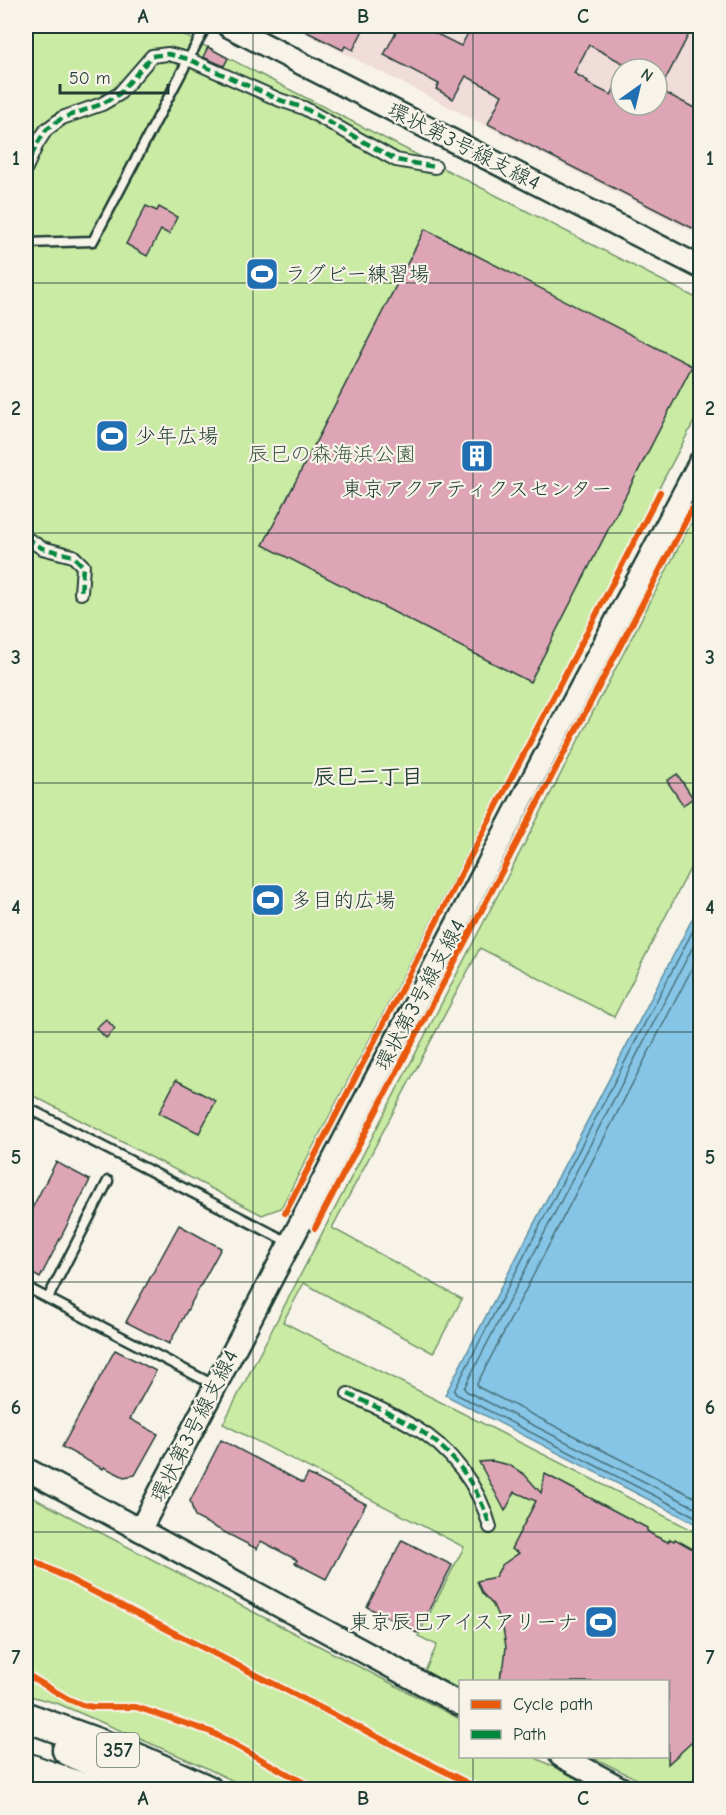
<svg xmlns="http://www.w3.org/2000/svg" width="726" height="1815" viewBox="0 0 726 1815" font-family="'Comic Neue','Klee One',sans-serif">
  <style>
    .built { fill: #f0dcd9; fill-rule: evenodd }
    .green { fill: #caeba3; stroke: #74946c; stroke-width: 1.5 }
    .water { fill: #87c5e7; stroke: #5d8f9f; stroke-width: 1.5 }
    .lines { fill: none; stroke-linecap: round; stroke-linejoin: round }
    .shore { stroke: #49737c; stroke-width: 1.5 }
    .building { fill: #dea5b6; stroke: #1f3d34; stroke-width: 1.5; fill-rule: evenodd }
    .service-casing { stroke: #1f3d34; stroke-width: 13 }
    .pedestrian-casing { stroke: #1f3d34; stroke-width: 16 }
    .tertiary-casing { stroke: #1f3d34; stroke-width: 26 }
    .trunk-casing { stroke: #1f3d34; stroke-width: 33 }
    .motorway-casing { stroke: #1f3d34; stroke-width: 34 }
    .service { stroke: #f7f3e8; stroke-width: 8 }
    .pedestrian { stroke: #f7f3e8; stroke-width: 12 }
    .tertiary { stroke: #f7f3e8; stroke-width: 21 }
    .trunk { stroke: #f7f3e8; stroke-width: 28 }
    .motorway { stroke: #f7f3e8; stroke-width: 30 }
    .quiet { stroke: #00873e; stroke-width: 4.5; stroke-dasharray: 9 4.5; stroke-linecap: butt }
    .cycleway-casing { stroke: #f7f3e8; stroke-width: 10 }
    .cycleway { stroke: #e8590c; stroke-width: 6 }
    .grid { fill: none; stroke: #1f3d34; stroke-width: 1.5; stroke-opacity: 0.55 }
    .labels { text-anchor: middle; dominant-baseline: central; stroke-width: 4.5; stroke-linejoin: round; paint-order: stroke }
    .shield { fill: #f7f3e8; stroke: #60746a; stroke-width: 1.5 }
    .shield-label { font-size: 20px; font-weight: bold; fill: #1f3d34 }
    .street-label { font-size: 21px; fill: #1f3d34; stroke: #f7f3e8 }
    .poi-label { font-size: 21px; fill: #1f3d34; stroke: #f7f3e8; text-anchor: start }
    .park-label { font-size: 21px; fill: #395745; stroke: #f7f3e8 }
    .neighbourhood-label { font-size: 22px; font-weight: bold; fill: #1f3d34; stroke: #f7f3e8 }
    .neatline { fill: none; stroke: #1f3d34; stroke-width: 2 }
    .grid-label { font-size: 20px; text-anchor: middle; font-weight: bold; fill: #1f3d34 }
  </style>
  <rect width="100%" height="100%" fill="#f7f3e8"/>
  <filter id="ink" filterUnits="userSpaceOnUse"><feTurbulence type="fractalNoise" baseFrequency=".0167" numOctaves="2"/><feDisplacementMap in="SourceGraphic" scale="12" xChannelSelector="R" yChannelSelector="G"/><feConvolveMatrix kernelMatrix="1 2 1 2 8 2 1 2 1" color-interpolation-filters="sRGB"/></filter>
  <g filter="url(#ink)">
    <path class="built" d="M 291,26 L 686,26 L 700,33 L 700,235 ZM 621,69 L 657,69 L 657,105 L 621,105 Z"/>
    <g class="green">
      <polygon points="26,26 166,26 700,300 700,410 281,1208 262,1215 26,1092"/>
      <polygon points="700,506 700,849 614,1017 480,948 332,1228 462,1299 433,1353 304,1283 283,1322 700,1534 700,1767 689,1789 657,1789 592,1757 668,1756 668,1682 460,1682 460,1690 425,1671 437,1645 418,1636 464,1547 223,1424"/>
      <polygon points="26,1494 460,1719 460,1756 534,1757 598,1789 250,1789 198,1764 59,1704 26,1695"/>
    </g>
    <polygon class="water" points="700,904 700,1526 445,1395"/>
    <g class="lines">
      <g class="shore">
        <polyline points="700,917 454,1391 456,1394 700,1519"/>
        <polyline points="700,933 464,1388 466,1391 700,1510"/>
        <polyline points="700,953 477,1384 478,1387 700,1500"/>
      </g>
    </g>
    <g class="building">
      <polygon points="295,26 365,26 353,50 345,46 343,50"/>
      <path d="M 399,26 L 421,26 L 461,46 L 472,26 L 677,26 L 690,32 L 660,90 L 700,111 L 700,232 L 488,124 L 502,95 L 466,76 L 453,99 L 436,89 L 439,84 L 384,55 ZM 589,45 L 634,69 L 657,69 L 657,105 L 621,105 L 621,77 L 611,95 L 587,83 L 588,81 L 574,73 Z"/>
      <polygon points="208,47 228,58 224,66 203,57"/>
      <polygon points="146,206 157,211 159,207 177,217 169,234 161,230 147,256 126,244"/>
      <polygon points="425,229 692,366 530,682 263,545"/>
      <polygon points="677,774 693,798 683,805 667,781"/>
      <polygon points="106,1019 115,1029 106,1038 96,1028"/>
      <polygon points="176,1080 216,1101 199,1133 159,1113"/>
      <polygon points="56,1162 90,1180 40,1278 26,1270 26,1220"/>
      <polygon points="179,1225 221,1248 169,1344 126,1322"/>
      <polygon points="115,1350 156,1371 130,1419 158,1434 135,1475 124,1477 104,1467 103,1469 62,1447"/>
      <polygon points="221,1440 303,1483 308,1474 366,1504 326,1579 295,1563 297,1560 261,1541 257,1549 195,1517 190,1501"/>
      <polygon points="492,1461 509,1465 524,1474 541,1493 545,1474 647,1528 647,1531 655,1536 668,1542 670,1539 674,1541 675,1539 700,1553 700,1732 691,1743 668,1764 668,1682 500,1682 501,1672 504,1665 506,1647 503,1628 493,1605 482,1593 477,1581 495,1577 502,1565 519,1553 511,1549 536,1501 515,1492 505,1511 479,1462"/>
      <polygon points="402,1540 452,1565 417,1633 367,1607"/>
    </g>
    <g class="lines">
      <defs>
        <g id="service">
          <polyline points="26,243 93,241 206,26"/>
          <polyline points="26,1107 290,1243"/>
          <polyline points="26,1287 214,1385"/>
          <polyline points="48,1298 108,1181"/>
        </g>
        <g id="pedestrian">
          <polyline points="26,168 37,144 46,130 62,118 102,104 119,94 152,56 168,54 188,59 280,100 304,108 396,160 435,167"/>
          <polyline points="26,538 42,548 73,556 83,566 81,593"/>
          <path d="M 348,1394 C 370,1404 393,1414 414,1427 C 451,1448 479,1486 490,1527"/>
        </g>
        <g id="tertiary">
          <polyline points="228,26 700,267"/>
          <polyline points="26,1469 140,1530 460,1704"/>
          <polyline points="140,1530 531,782 700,462"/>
          <polyline points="561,1756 624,1790"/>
        </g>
        <g id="trunk">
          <polyline points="26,1717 128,1754 208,1790"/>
          <polyline points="67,1750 152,1790"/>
        </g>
        <polyline id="motorway" points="26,1768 87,1790"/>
      </defs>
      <use href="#service" class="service-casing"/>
      <use href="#pedestrian" class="pedestrian-casing"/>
      <use href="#tertiary" class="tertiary-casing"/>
      <use href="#trunk" class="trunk-casing"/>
      <use href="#motorway" class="motorway-casing"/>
      <use href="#service" class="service"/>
      <use href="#pedestrian" class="pedestrian"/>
      <use href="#tertiary" class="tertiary"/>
      <use href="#trunk" class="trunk"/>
      <use href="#motorway" class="motorway"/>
      <g class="quiet">
        <polyline points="26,168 37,144 46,130 62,118 102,104 119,94 152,56 168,54 188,59 280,100 304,108 396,160 435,167"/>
        <polyline points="26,538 42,548 73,556 83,566 81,593"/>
        <path d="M 348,1394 C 370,1404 393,1414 414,1427 C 451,1448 479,1486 490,1527"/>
      </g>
      <defs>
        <g id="cycleway">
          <polyline points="285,1213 660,492"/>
          <polyline points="315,1228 692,509"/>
          <polyline points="26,1557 481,1790"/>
          <polyline points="26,1674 68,1699 82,1705 93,1707 136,1707 211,1732 317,1790"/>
        </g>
      </defs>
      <use href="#cycleway" class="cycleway-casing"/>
      <use href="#cycleway" class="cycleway"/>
    </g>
  </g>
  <path class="grid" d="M 253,26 L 253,1790M 473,26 L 473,1682M 26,283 L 700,283M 26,533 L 700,533M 26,783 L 700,783M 26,1032 L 700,1032M 26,1282 L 700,1282M 26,1532 L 700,1532M 473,1756 L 473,1790"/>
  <defs>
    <symbol id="stadium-square" viewBox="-11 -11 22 22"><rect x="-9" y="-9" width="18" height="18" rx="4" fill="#1f6fb2" stroke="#f7f3e8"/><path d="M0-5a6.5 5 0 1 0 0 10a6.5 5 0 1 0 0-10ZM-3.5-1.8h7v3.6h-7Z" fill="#fff"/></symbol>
    <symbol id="building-square" viewBox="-11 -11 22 22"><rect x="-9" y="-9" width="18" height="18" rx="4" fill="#1f6fb2" stroke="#f7f3e8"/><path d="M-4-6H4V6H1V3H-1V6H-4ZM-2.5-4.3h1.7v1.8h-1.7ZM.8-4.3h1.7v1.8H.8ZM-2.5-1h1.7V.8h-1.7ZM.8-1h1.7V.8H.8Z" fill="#fff"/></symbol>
  </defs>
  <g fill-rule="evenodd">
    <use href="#stadium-square" x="243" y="255" width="38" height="38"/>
    <use href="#stadium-square" x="93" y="417" width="38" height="38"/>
    <use href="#building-square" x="458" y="437" width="38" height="38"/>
    <use href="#stadium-square" x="249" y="881" width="38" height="38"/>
    <use href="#stadium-square" x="582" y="1603" width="38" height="38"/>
  </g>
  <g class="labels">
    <rect class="shield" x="97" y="1733" width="42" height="34" rx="4.5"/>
    <g class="shield-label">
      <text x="118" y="1750">357</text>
    </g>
    <g class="street-label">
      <text transform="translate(464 146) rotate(27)">環状第3号線支線4</text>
      <text transform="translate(420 995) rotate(-62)">環状第3号線支線4</text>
      <text transform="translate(194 1426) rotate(-63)">環状第3号線支線4</text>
    </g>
    <g class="poi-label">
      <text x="285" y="274">ラグビー練習場</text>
      <text x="135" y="436">少年広場</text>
      <text x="477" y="489" text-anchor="middle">東京アクアティクスセンター</text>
      <text x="291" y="900">多目的広場</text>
      <text x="578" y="1622" text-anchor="end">東京辰巳アイスアリーナ</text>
    </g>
    <g class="park-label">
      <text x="332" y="454">辰巳の森海浜公園</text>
    </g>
    <g class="neighbourhood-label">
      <text x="368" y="777">辰巳二丁目</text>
    </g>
  </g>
  <rect width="726" height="1815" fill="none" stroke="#f7f3e8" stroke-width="66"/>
  <rect x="459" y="1680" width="210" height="78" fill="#f7f3e8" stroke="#a1aaa0" stroke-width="1.5"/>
  <rect x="471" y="1700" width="30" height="9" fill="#e8590c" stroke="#a1aaa0" stroke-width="1.5"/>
  <text x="513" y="1710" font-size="18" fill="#1f3d34">Cycle path</text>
  <rect x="471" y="1730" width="30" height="9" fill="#00873e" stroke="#a1aaa0" stroke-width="1.5"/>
  <text x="513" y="1740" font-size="18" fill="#1f3d34">Path</text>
  <g transform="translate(639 87) rotate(34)"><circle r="28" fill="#f7f3e8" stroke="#a1aaa0" stroke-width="1.5"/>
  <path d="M0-4.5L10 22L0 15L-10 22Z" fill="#1f6fb2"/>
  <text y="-9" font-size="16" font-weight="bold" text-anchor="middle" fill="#1f3d34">N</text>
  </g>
  <path d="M60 84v9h108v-9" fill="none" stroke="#1f3d34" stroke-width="3"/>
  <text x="69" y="84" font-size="18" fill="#1f3d34" stroke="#f7f3e8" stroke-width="4.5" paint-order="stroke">50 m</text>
  <rect x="33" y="33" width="660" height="1749" class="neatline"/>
  <g class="grid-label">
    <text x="143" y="23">A</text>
    <text x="363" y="23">B</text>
    <text x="583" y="23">C</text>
    <text x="16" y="165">1</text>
    <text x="710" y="165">1</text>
    <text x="16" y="415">2</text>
    <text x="710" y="415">2</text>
    <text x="16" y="664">3</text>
    <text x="710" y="664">3</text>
    <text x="16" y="914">4</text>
    <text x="710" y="914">4</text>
    <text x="16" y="1164">5</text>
    <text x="710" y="1164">5</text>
    <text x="16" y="1414">6</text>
    <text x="710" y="1414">6</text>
    <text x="16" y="1664">7</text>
    <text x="710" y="1664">7</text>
    <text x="143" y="1805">A</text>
    <text x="363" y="1805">B</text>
    <text x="583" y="1805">C</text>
  </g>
</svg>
